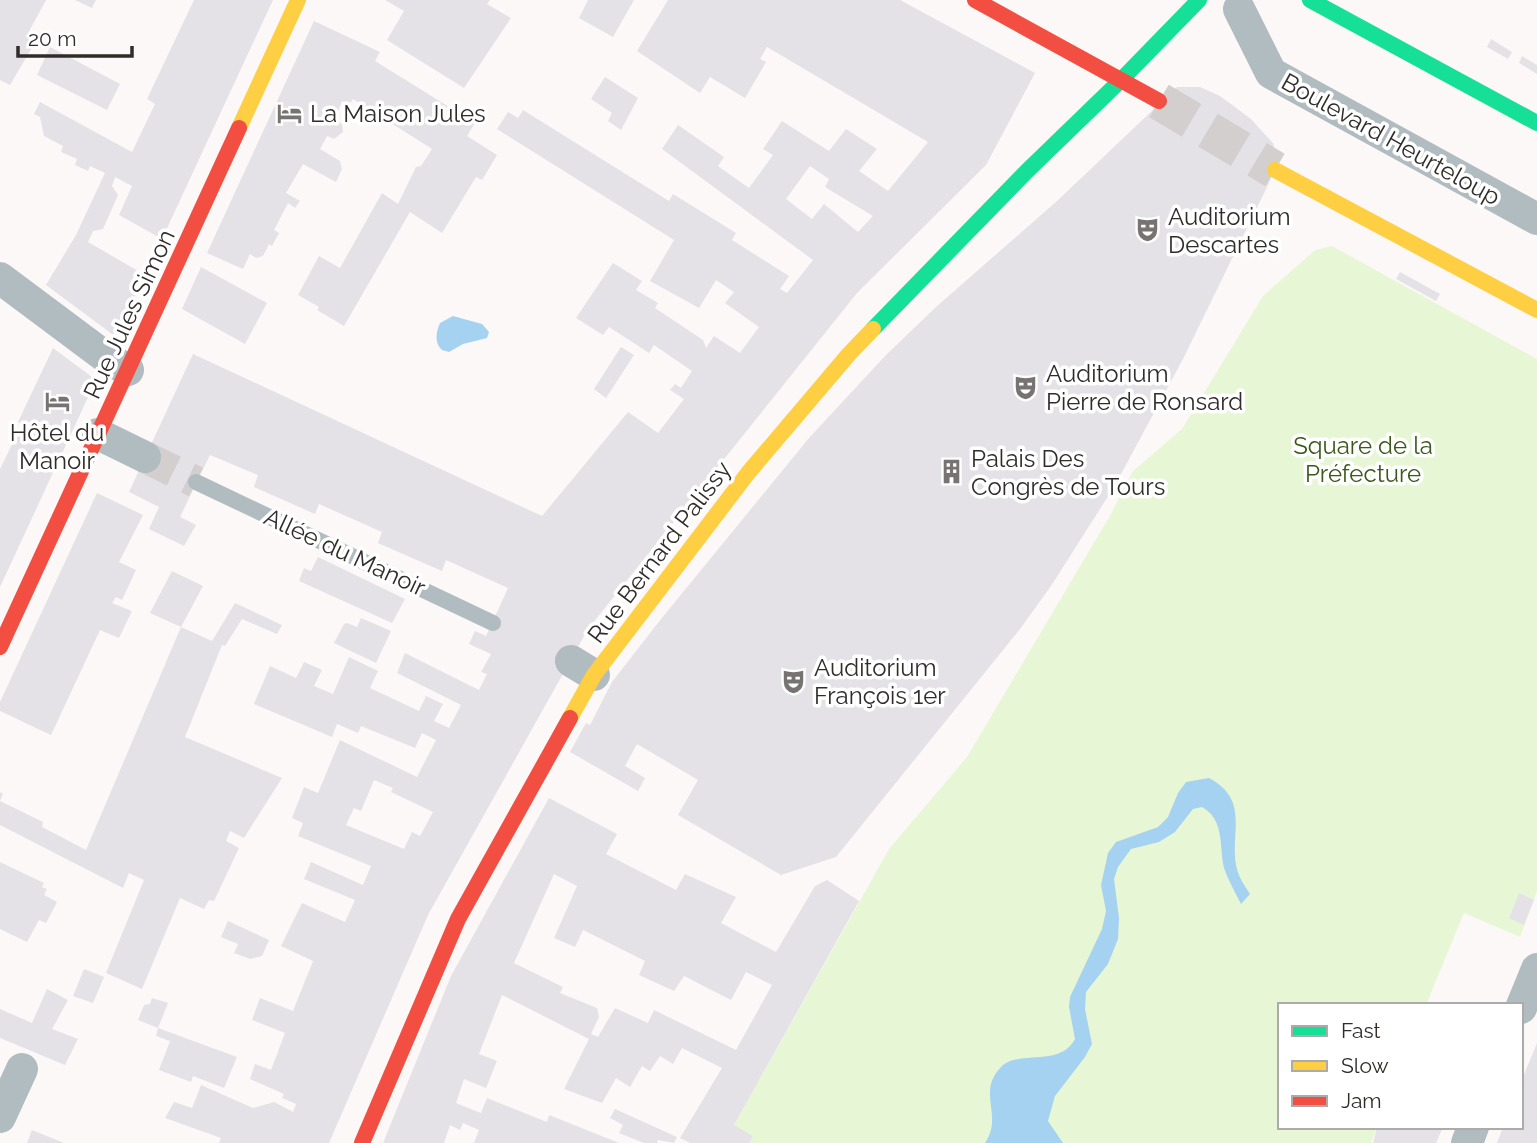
<svg xmlns="http://www.w3.org/2000/svg" width="1537" height="1143" viewBox="0 0 1537 1143" font-family="Raleway,sans-serif">
  <style>
    .green { fill: #e7f7d5 }
    .water { fill: #a5d2f1 }
    .building { fill: #e4e2e7; fill-rule: evenodd }
    .lines { fill: none; stroke-linecap: round; stroke-linejoin: round }
    .street-tunnel { stroke: #d3cfce; stroke-width: 32; stroke-dasharray: 32 16; stroke-linecap: butt }
    .primary-tunnel { stroke: #d3cfce; stroke-width: 38; stroke-dasharray: 38 19; stroke-linecap: butt }
    .lane { stroke: #b0bcc0; stroke-width: 16 }
    .street { stroke: #b0bcc0; stroke-width: 32 }
    .fast { stroke: #16e098; stroke-width: 16 }
    .slow { stroke: #ffcf43; stroke-width: 16 }
    .jam { stroke: #f24e42; stroke-width: 16 }
    .labels { text-anchor: middle; dominant-baseline: central; stroke-width: 7; stroke-linejoin: round; paint-order: stroke }
    .poi-label { font-size: 24px; fill: #302c2a; stroke: #fff; text-anchor: start }
    .street-label { font-size: 24px; fill: #302c2a; stroke: #fff }
    .park-label { font-size: 24px; fill: #3a5818; stroke: #fff }
  </style>
  <rect width="100%" height="100%" fill="#fcf8f7"/>
  <polygon class="green" points="1332,246 1537,359 1537,891 1520,937 1464,913 1426,1005 1280,1005 1280,1127 1377,1127 1371,1143 749,1143 734,1125 889,849 967,757 1111,514 1133,471 1182,429 1263,296 1315,250"/>
  <g class="water">
    <path d="M 453,316 L 482,324 L 489,332 L 487,338 L 463,344 L 449,352 L 442,350 C 434,343 436,332 440,323 Z"/>
    <path d="M 1209,778 C 1252,801 1228,835 1237,869 C 1239,878 1245,886 1250,894 L 1241,904 C 1235,892 1228,880 1224,868 C 1219,846 1225,820 1202,807 L 1193,809 L 1175,832 L 1159,842 L 1131,849 L 1118,867 L 1114,879 L 1119,918 L 1118,939 L 1108,964 L 1086,992 L 1085,1009 L 1092,1044 L 1085,1057 L 1055,1096 L 1048,1121 L 1063,1143 L 985,1143 C 1004,1115 976,1093 1001,1067 C 1018,1049 1060,1068 1075,1039 L 1069,1007 L 1070,997 L 1102,929 L 1106,911 L 1101,885 L 1108,853 L 1116,842 L 1158,827 L 1168,817 L 1178,793 L 1186,782 Z"/>
  </g>
  <g class="building">
    <polygon points="0,0 46,0 27,35 37,39 10,85 0,80"/>
    <polygon points="75,0 96,0 92,8"/>
    <polygon points="194,0 273,0 162,239 119,215 132,186 115,177 112,186 118,195 111,211 103,229 93,231 88,242 145,275 116,337 46,285 76,235 105,173 90,166 88,171 75,165 77,159 61,152 63,146 44,136 40,117 34,114 40,102 132,152 155,104 147,99"/>
    <polygon points="385,0 490,0 487,4 511,18 464,88 387,40 404,11"/>
    <polygon points="588,0 634,0 613,37 579,18"/>
    <path d="M 668,0 L 900,0 L 1035,73 L 986,165 L 857,293 L 588,629 L 428,915 L 329,1143 L 219,1143 L 221,1138 L 165,1118 L 174,1102 L 192,1108 L 201,1085 L 253,1108 L 274,1102 L 293,1112 L 296,1104 L 282,1098 L 284,1094 L 250,1079 L 255,1064 L 271,1070 L 285,1033 L 252,1020 L 260,998 L 293,1011 L 313,961 L 281,946 L 302,903 L 345,922 L 355,900 L 304,879 L 311,862 L 363,885 L 371,866 L 298,836 L 303,823 L 292,818 L 304,787 L 318,793 L 340,740 L 417,777 L 436,740 L 422,733 L 415,748 L 361,726 L 358,733 L 337,724 L 332,737 L 254,704 L 270,666 L 296,678 L 304,662 L 322,670 L 314,686 L 333,694 L 349,657 L 378,671 L 370,688 L 419,711 L 426,696 L 443,704 L 434,721 L 449,728 L 461,705 L 397,673 L 405,653 L 479,690 L 487,674 L 481,672 L 491,654 L 469,644 L 475,631 L 486,636 L 508,588 L 446,560 L 442,571 L 378,543 L 382,532 L 319,504 L 315,514 L 254,487 L 258,475 L 210,455 L 180,517 L 196,525 L 184,546 L 149,529 L 159,507 L 129,492 L 193,354 L 542,516 L 628,412 L 658,433 L 684,399 L 670,390 L 675,384 L 681,388 L 692,371 L 654,345 L 649,353 L 609,327 L 603,335 L 576,318 L 613,263 L 642,281 L 636,290 L 658,303 L 655,308 L 703,340 L 706,348 L 714,336 L 740,353 L 759,327 L 725,303 L 734,292 L 716,280 L 699,308 L 650,281 L 674,240 L 497,129 L 508,112 L 518,118 L 523,110 L 669,201 L 673,194 L 736,233 L 732,240 L 789,276 L 780,289 L 787,293 L 813,260 L 662,149 L 678,125 L 724,157 L 718,166 L 749,188 L 773,155 L 763,149 L 782,121 L 829,151 L 846,129 L 877,149 L 859,171 L 888,191 L 928,142 L 767,47 L 760,59 L 766,62 L 745,98 L 710,77 L 700,93 L 637,51 ZM 810,166 L 829,179 L 825,187 L 873,216 L 858,232 L 824,204 L 812,219 L 786,199 ZM 374,780 L 393,788 L 391,792 L 433,812 L 420,836 L 412,832 L 404,849 L 346,825 L 354,808 L 361,811 Z"/>
    <polygon points="314,21 380,52 375,61 475,123 467,136 497,155 482,180 476,177 442,233 410,212 344,326 317,310 319,307 298,295 319,256 340,268 382,193 398,204 416,167 421,166 432,149 353,99 349,105 342,101 335,119 342,124 343,132 334,139 327,136 320,149 340,161 342,169 336,182 303,164 286,193 300,201 295,208 288,203 274,230 279,233 272,246 269,244 263,256 256,258 250,254 243,269 207,253"/>
    <polygon points="1491,39 1512,52 1508,59 1487,47"/>
    <polygon points="50,47 120,84 107,110 37,75"/>
    <polygon points="1522,56 1537,65 1537,74 1519,63"/>
    <polygon points="605,77 638,98 621,130 608,121 612,113 591,99"/>
    <polygon points="1177,87 1200,87 1220,96 1251,119 1273,143 1278,160 1268,185 1183,359 1114,487 1051,586 1020,629 836,857 781,875 678,815 698,780 637,744 625,766 645,778 638,791 570,752 586,723 590,725 612,682 661,619 809,438 885,356 936,307 1057,201"/>
    <polygon points="201,267 267,303 245,344 182,309"/>
    <polygon points="1400,272 1440,294 1436,301 1396,279"/>
    <polygon points="621,347 634,355 606,398 594,389"/>
    <polygon points="53,348 96,380 0,587 0,469 22,424 18,422"/>
    <polygon points="97,493 143,515 119,562 136,570 122,600 116,597 112,603 132,611 119,638 100,630 51,735 0,711 0,702"/>
    <polygon points="318,557 405,599 392,623 299,581 304,568 311,571"/>
    <polygon points="172,571 203,586 181,627 150,613"/>
    <polygon points="235,603 282,625 277,634 242,619 225,646 222,645 185,737 282,778 244,838 230,831 226,841 239,848 214,901 209,900 204,909 180,898 142,989 106,973 144,880 129,873 123,888 0,825 0,792 3,794 0,801 43,822 42,827 86,850 181,627 212,641"/>
    <polygon points="361,618 391,631 376,663 334,643 344,624 347,623 357,627"/>
    <path d="M 549,798 L 617,834 L 606,854 L 676,890 L 685,874 L 736,897 L 721,923 L 776,952 L 815,886 L 827,880 L 859,901 L 734,1125 L 753,1136 L 749,1143 L 690,1143 L 680,1138 L 722,1068 L 682,1048 L 673,1064 L 660,1056 L 650,1071 L 642,1066 L 630,1087 L 616,1078 L 602,1103 L 564,1089 L 589,1039 L 502,995 L 479,1054 L 497,1061 L 486,1088 L 464,1079 L 456,1103 L 481,1113 L 487,1098 L 547,1122 L 549,1115 L 619,1143 L 474,1143 L 479,1130 L 463,1123 L 460,1130 L 450,1125 L 444,1143 L 383,1143 L 451,976 ZM 554,874 L 577,886 L 554,938 L 575,947 L 583,930 L 645,961 L 639,975 L 674,991 L 684,976 L 731,1000 L 746,972 L 772,985 L 736,1050 L 654,1010 L 648,1023 L 615,1008 L 598,1037 L 591,1034 L 599,1017 L 597,1008 L 560,993 L 563,987 L 514,963 Z"/>
    <polygon points="0,862 44,883 42,887 47,889 44,895 57,902 46,923 39,920 27,942 0,929"/>
    <polygon points="1519,893 1534,900 1524,925 1509,918"/>
    <polygon points="228,921 269,940 262,956 250,959 234,953 238,944 221,937"/>
    <polygon points="84,969 104,977 93,1003 73,996"/>
    <polygon points="47,989 68,1000 52,1029 78,1039 65,1065 0,1038 0,1009 32,1023"/>
    <polygon points="152,998 168,1003 158,1028 237,1057 224,1088 193,1076 191,1082 159,1070 170,1041 156,1036 158,1028 138,1020 144,1005 150,1004"/>
    <polygon points="1537,1043 1537,1143 1497,1143 1503,1127 1521,1127 1521,1082"/>
    <polygon points="615,1109 677,1137 674,1143 658,1140 657,1143 644,1143 619,1133 623,1125 610,1118"/>
    <polygon points="1377,1127 1443,1127 1436,1143 1373,1143"/>
    <polygon points="32,1130 64,1143 27,1143"/>
  </g>
  <g class="lines">
    <polyline class="street-tunnel" points="145,457 196,482"/>
    <polyline class="primary-tunnel" points="1159,101 1275,170"/>
    <polyline class="lane" points="196,482 493,623"/>
    <g class="street">
      <polyline points="1239,9 1271,73 1537,219"/>
      <polyline points="0,278 107,358 128,370"/>
      <polyline points="98,434 145,457"/>
      <polyline points="571,661 594,675"/>
      <polyline points="1521,1008 1537,969"/>
      <polyline points="0,1117 22,1069"/>
      <polyline points="1467,1143 1473,1127"/>
    </g>
    <g class="fast">
      <polyline points="1310,0 1537,123"/>
      <polyline points="1122,79 1199,0"/>
      <polyline points="873,329 1027,171 1122,79"/>
    </g>
    <g class="slow">
      <polyline points="239,128 298,0"/>
      <polyline points="1275,170 1537,310"/>
      <polyline points="570,718 594,675 748,473 849,354 873,329"/>
    </g>
    <g class="jam">
      <polyline points="975,0 1159,101"/>
      <polyline points="0,647 239,128"/>
      <polyline points="362,1143 458,919 570,718"/>
    </g>
  </g>
  <defs>
    <symbol id="hotel-bare" viewBox="-9 -9 18 18"><path d="M-6-4.5h1.5V1H6V5H4.5V3h-9V5H-6ZM-4 0a1.8 1.8 0 1 1 3.6 0ZM.5 0V-2.5h3Q6-2.5 6 0Z" fill="#777372" stroke="#fff" stroke-width="2.5" paint-order="stroke"/></symbol>
    <symbol id="theatre-bare" viewBox="-9 -9 18 18"><path d="M-5-5.5Q0-4 5-5.5V0Q5 5 0 6Q-5 5-5 0ZM-3.3-2.5H-1v1.5H-3.3ZM1-2.5H3.3v1.5H1ZM-2.8 1Q0 5.5 2.8 1Z" fill="#777372" stroke="#fff" stroke-width="2.5" paint-order="stroke"/></symbol>
    <symbol id="building-bare" viewBox="-9 -9 18 18"><path d="M-4-6H4V6H1V3H-1V6H-4ZM-2.5-4.3h1.7v1.8h-1.7ZM.8-4.3h1.7v1.8H.8ZM-2.5-1h1.7V.8h-1.7ZM.8-1h1.7V.8H.8Z" fill="#777372" stroke="#fff" stroke-width="2.5" paint-order="stroke"/></symbol>
  </defs>
  <g fill-rule="evenodd">
    <use href="#hotel-bare" x="272" y="96" width="35" height="35"/>
    <use href="#theatre-bare" x="1130" y="212" width="35" height="35"/>
    <use href="#theatre-bare" x="1008" y="370" width="35" height="35"/>
    <use href="#hotel-bare" x="40" y="384" width="35" height="35"/>
    <use href="#building-bare" x="934" y="454" width="35" height="35"/>
    <use href="#theatre-bare" x="776" y="664" width="35" height="35"/>
  </g>
  <g class="labels">
    <g class="poi-label">
      <text x="310" y="113">La Maison Jules</text>
      <text x="1168" y="216">Auditorium<tspan x="1168" dy="28">Descartes</tspan></text>
      <text x="1046" y="373">Auditorium<tspan x="1046" dy="28">Pierre de Ronsard</tspan></text>
      <text x="57" y="432" text-anchor="middle">Hôtel du<tspan x="57" dy="28">Manoir</tspan></text>
      <text x="971" y="458">Palais Des<tspan x="971" dy="28">Congrès de Tours</tspan></text>
      <text x="814" y="667">Auditorium<tspan x="814" dy="28">François 1er</tspan></text>
    </g>
    <g class="street-label">
      <text transform="translate(1391 139) rotate(29)">Boulevard Heurteloup</text>
      <text transform="translate(129 314) rotate(-65)">Rue Jules Simon</text>
      <text transform="translate(345 552) rotate(25)">Allée du Manoir</text>
      <text transform="translate(659 552) rotate(-53)">Rue Bernard Palissy</text>
    </g>
    <g class="park-label">
      <text x="1363" y="445">Square de la<tspan x="1363" dy="28">Préfecture</tspan></text>
    </g>
  </g>
  <rect x="1278" y="1003" width="245" height="126" fill="#ffffff" stroke="#acabaa" stroke-width="2"/>
  <rect x="1292" y="1026" width="35" height="10" fill="#16e098" stroke="#acabaa" stroke-width="2"/>
  <text x="1341" y="1038" font-size="21" fill="#302c2a">Fast</text>
  <rect x="1292" y="1061" width="35" height="10" fill="#ffcf43" stroke="#acabaa" stroke-width="2"/>
  <text x="1341" y="1073" font-size="21" fill="#302c2a">Slow</text>
  <rect x="1292" y="1096" width="35" height="10" fill="#f24e42" stroke="#acabaa" stroke-width="2"/>
  <text x="1341" y="1108" font-size="21" fill="#302c2a">Jam</text>
  <path d="M18 46v10h114v-10" fill="none" stroke="#302c2a" stroke-width="3.5"/>
  <text x="28" y="46" font-size="21" fill="#302c2a" stroke="#ffffff" stroke-width="5" paint-order="stroke">20 m</text>
</svg>
